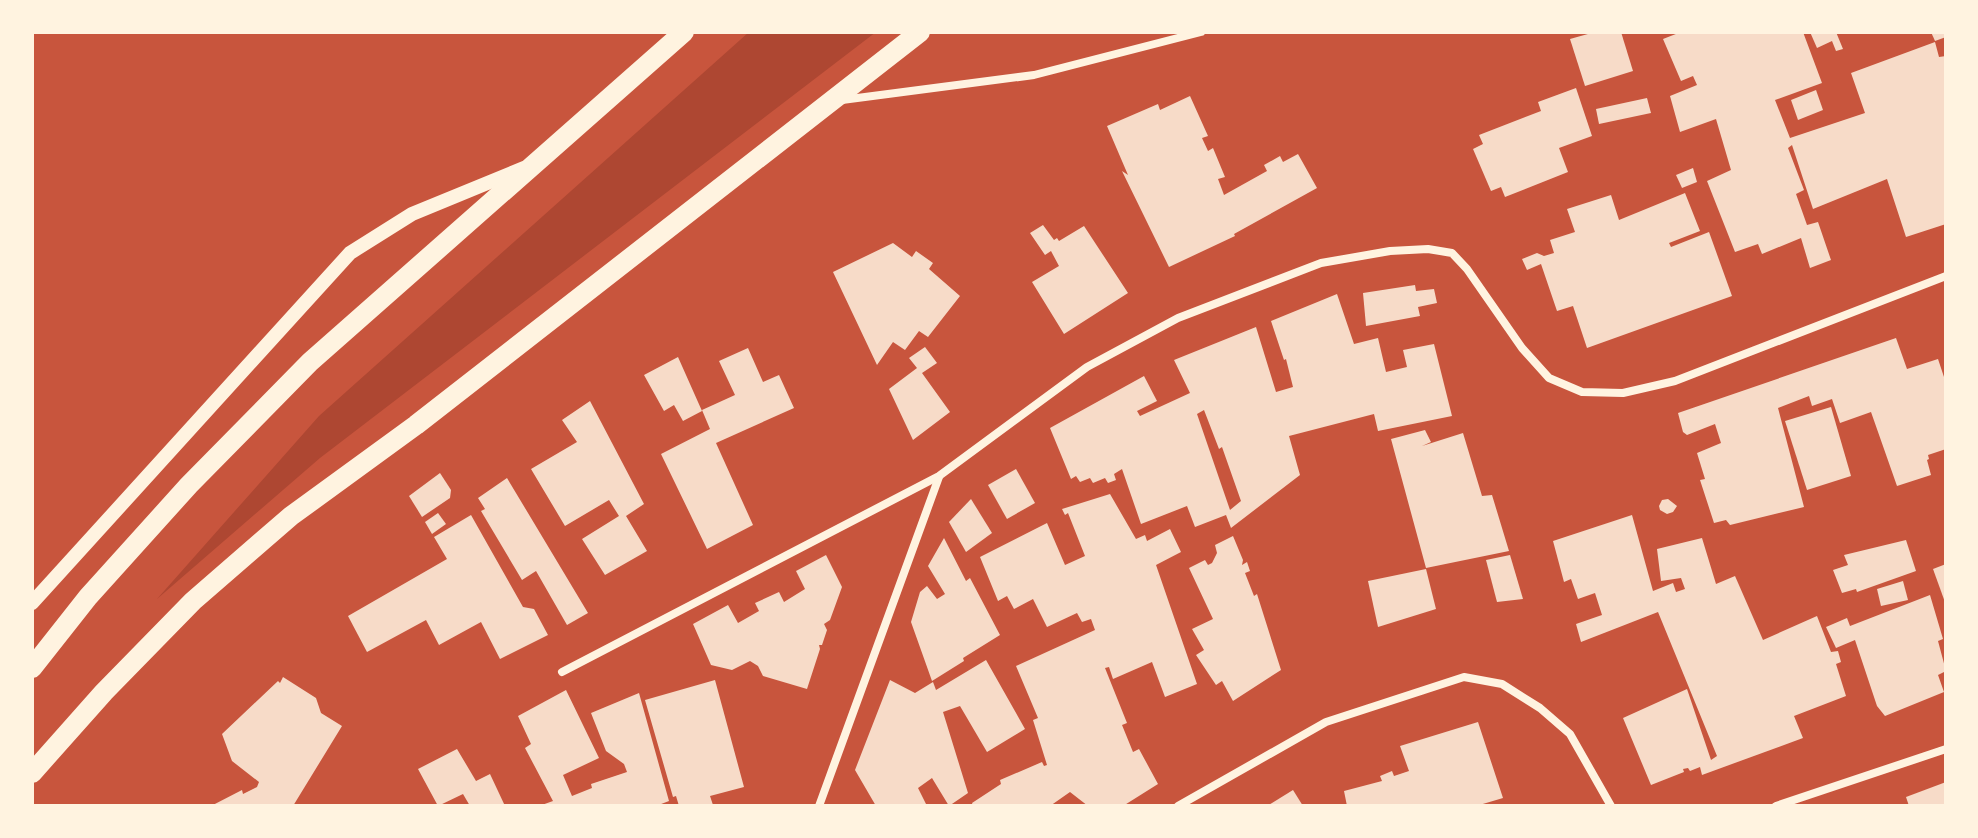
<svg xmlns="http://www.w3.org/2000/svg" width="1978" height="838" viewBox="0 0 1978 838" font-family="Rubik,sans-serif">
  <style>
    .green { fill: #ae4732 }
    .building { fill: #f7dbc8; fill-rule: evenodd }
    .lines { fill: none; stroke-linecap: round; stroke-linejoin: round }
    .minor { stroke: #fff3e0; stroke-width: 8 }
    .tertiary { stroke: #fff3e0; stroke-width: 14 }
    .primary { stroke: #fff3e0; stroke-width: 20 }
  </style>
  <rect width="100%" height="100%" fill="#c8553d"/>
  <polygon class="green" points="749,32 876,32 320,458 157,599 319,416"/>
  <g class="building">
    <polygon points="1595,32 1621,32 1633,71 1585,86 1570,39"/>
    <polygon points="1681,32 1803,32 1822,83 1775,100 1790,138 1865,113 1851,73 1935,42 1939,57 1946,56 1946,224 1906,237 1887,179 1813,209 1792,145 1788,148 1804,190 1796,194 1807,225 1818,222 1831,260 1810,268 1801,238 1762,254 1758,244 1735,252 1707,181 1731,170 1716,119 1680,132 1670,96 1697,85 1693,76 1681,81 1663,39"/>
    <polygon points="1810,32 1836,32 1843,49 1836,51 1832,41 1817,48"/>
    <polygon points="1931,32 1946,32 1946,37 1935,41"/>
    <polygon points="1576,88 1592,136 1559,148 1568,172 1505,197 1501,187 1491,191 1473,149 1483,144 1479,135 1541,111 1538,102"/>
    <polygon points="1816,90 1823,110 1798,120 1791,100"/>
    <polygon points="1190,96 1208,136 1202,138 1208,151 1213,148 1225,177 1218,179 1224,195 1267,171 1264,165 1280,156 1283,162 1298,154 1317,188 1234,234 1235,236 1169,267 1122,171 1128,175 1107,126 1158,104 1160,110"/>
    <polygon points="1647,98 1651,113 1599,124 1596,109"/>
    <polygon points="1693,168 1697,182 1682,188 1676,175"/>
    <polygon points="1685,193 1700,231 1669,243 1671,247 1709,232 1732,296 1587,348 1573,306 1557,311 1541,264 1527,270 1522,259 1537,253 1544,256 1554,253 1550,240 1575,232 1567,209 1611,195 1619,220"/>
    <polygon points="1043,225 1054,240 1057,238 1059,241 1084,226 1128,293 1064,334 1032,282 1059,266 1051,251 1045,255 1030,233"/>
    <polygon points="893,243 912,257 916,251 933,263 929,269 960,296 928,337 919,331 905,350 893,342 877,365 833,272"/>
    <polygon points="1415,285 1416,291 1434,289 1437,303 1418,307 1420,316 1366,326 1363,293"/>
    <path d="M 1337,294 L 1354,344 L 1378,338 L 1386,372 L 1407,367 L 1403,350 L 1434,344 L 1452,416 L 1378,431 L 1374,414 L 1289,436 L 1300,475 L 1231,528 L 1226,515 L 1195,527 L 1187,506 L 1141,524 L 1122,469 L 1114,474 L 1116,480 L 1108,483 L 1105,478 L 1093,483 L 1090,478 L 1080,482 L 1076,476 L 1071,479 L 1050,428 L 1144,376 L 1157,401 L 1137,411 L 1140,416 L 1190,393 L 1174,360 L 1256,327 L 1276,392 L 1293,387 L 1286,359 L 1284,360 L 1271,321 ZM 1204,410 L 1219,449 L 1222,447 L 1241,501 L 1230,510 L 1197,414 Z"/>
    <polygon points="1896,338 1907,369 1938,359 1946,383 1946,449 1928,455 1929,459 1927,460 1931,475 1897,486 1871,412 1840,423 1832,399 1812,406 1809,396 1778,408 1804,507 1730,525 1726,520 1714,523 1700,480 1705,479 1697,453 1721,443 1715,424 1687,435 1683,432 1678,413"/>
    <polygon points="925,347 937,363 922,373 950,412 913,440 889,389 917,368 909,358"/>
    <polygon points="748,348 763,382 779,375 794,408 716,443 753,525 707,549 661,454 710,429 702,410 735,395 719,361"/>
    <polygon points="678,357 702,411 683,421 674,405 664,411 644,375"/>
    <polygon points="590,401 644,504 626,516 647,551 605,575 582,539 619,516 609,500 565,526 531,469 577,442 562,420"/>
    <polygon points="1831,407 1851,476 1807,490 1785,421"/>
    <polygon points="1425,430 1431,442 1422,446 1463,433 1482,496 1492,495 1509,551 1426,568 1391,439"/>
    <polygon points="1016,469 1035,503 1007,519 988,485"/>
    <polygon points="440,473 451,490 450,498 422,517 409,496"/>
    <polygon points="507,478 588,613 567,625 536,571 522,580 481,511 485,509 478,498"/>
    <polygon points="1110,494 1136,539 1145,535 1147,541 1170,529 1181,552 1156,565 1197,684 1165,697 1152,662 1113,679 1109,667 1105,668 1127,723 1122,725 1133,752 1139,749 1158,784 1123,806 1088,806 1070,792 1050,806 973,806 972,803 1001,784 1000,780 1042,762 1044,766 1047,765 1033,720 1038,718 1016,666 1095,630 1091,619 1082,622 1077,613 1047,627 1033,599 1014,609 1007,596 998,601 980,557 1047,523 1065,565 1085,556 1068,513 1065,515 1062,509"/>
    <polygon points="971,499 992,533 966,552 949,522"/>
    <polygon points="1668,499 1677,506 1673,512 1667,514 1660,510 1659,506 1662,500"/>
    <polygon points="438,513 446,524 432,534 425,522"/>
    <polygon points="471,515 523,607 534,609 548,635 500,659 481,622 439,645 426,620 367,652 348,616 447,559 434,537"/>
    <polygon points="1632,515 1653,591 1673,583 1676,592 1685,589 1681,578 1661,581 1657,549 1702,538 1716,584 1735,576 1763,640 1817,616 1831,652 1838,651 1841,662 1836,664 1846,696 1794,716 1803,738 1702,775 1700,767 1690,771 1688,768 1683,769 1684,772 1651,785 1623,718 1687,689 1711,760 1717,756 1658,612 1581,642 1576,624 1602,615 1595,593 1578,599 1571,579 1564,582 1553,541"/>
    <polygon points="1233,536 1243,560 1242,565 1247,562 1250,571 1245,573 1254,596 1257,594 1281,670 1233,701 1222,681 1216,685 1196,655 1204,650 1192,629 1213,619 1189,568 1205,560 1208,565 1212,563 1217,553 1215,545"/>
    <polygon points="944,538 966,581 970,578 1000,635 963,658 964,661 932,681 911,622 920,592 927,586 937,599 945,594 928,566"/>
    <polygon points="1906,540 1916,571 1857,592 1856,589 1842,593 1833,570 1848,565 1844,555"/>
    <polygon points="826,555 842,587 830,620 824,624 827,630 822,645 819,645 820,649 807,689 763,676 758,666 750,661 732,670 711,665 693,624 728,605 738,623 759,611 755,603 779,592 784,602 805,589 796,571"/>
    <polygon points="1510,555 1523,599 1497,602 1486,560"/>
    <polygon points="1946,564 1946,605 1933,569"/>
    <polygon points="1426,569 1436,609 1378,627 1368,581"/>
    <polygon points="1903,581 1908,600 1881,606 1877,589"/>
    <polygon points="1930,595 1943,639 1938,641 1946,671 1938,675 1944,692 1885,716 1877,706 1855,640 1836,648 1826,627 1847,618 1850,626"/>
    <polygon points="986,660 1025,729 987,752 960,706 943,712 968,793 949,806 932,778 918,788 927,806 876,806 855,770 890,680 915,693 933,682 936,690"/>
    <polygon points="283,677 316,698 321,713 342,726 293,806 211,806 242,790 243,794 257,787 259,782 232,761 222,734 278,681 280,683"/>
    <polygon points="715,680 744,787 710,796 713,805 679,806 676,796 673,797 645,700"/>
    <polygon points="566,690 599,758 563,775 572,796 592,788 591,784 627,772 624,764 606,751 591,713 639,693 669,801 656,806 539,806 553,801 525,748 531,744 518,716"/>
    <polygon points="1478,722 1503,798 1476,806 1347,806 1344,791 1382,781 1380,776 1392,771 1394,776 1409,771 1400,746"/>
    <polygon points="457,749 476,781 490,774 505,806 470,806 463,794 438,806 418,769"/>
    <polygon points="1946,782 1946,806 1909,806 1906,797"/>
    <polygon points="1293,790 1303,806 1267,806"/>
  </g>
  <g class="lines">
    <g class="minor">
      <polyline points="842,100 1034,75 1201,32"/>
      <polyline points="562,672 939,476 1087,367 1178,318 1321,263 1390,251 1428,249 1452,253 1467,269 1522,348 1549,378 1582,392 1623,393 1675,381 1946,276"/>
      <polyline points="819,806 939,477"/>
      <polyline points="1178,806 1326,722 1464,677 1502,684 1540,708 1570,734 1611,806"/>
      <polyline points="1776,806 1946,749"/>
    </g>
    <polyline class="tertiary" points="32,603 350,253 412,214 524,168"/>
    <g class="primary">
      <polyline points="32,668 88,597 189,485 310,362 684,32"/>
      <polyline points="32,773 104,692 193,601 291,516 416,425 920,32"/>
    </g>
  </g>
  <rect width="1978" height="838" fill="none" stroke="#fff3e0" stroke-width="68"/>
</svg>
